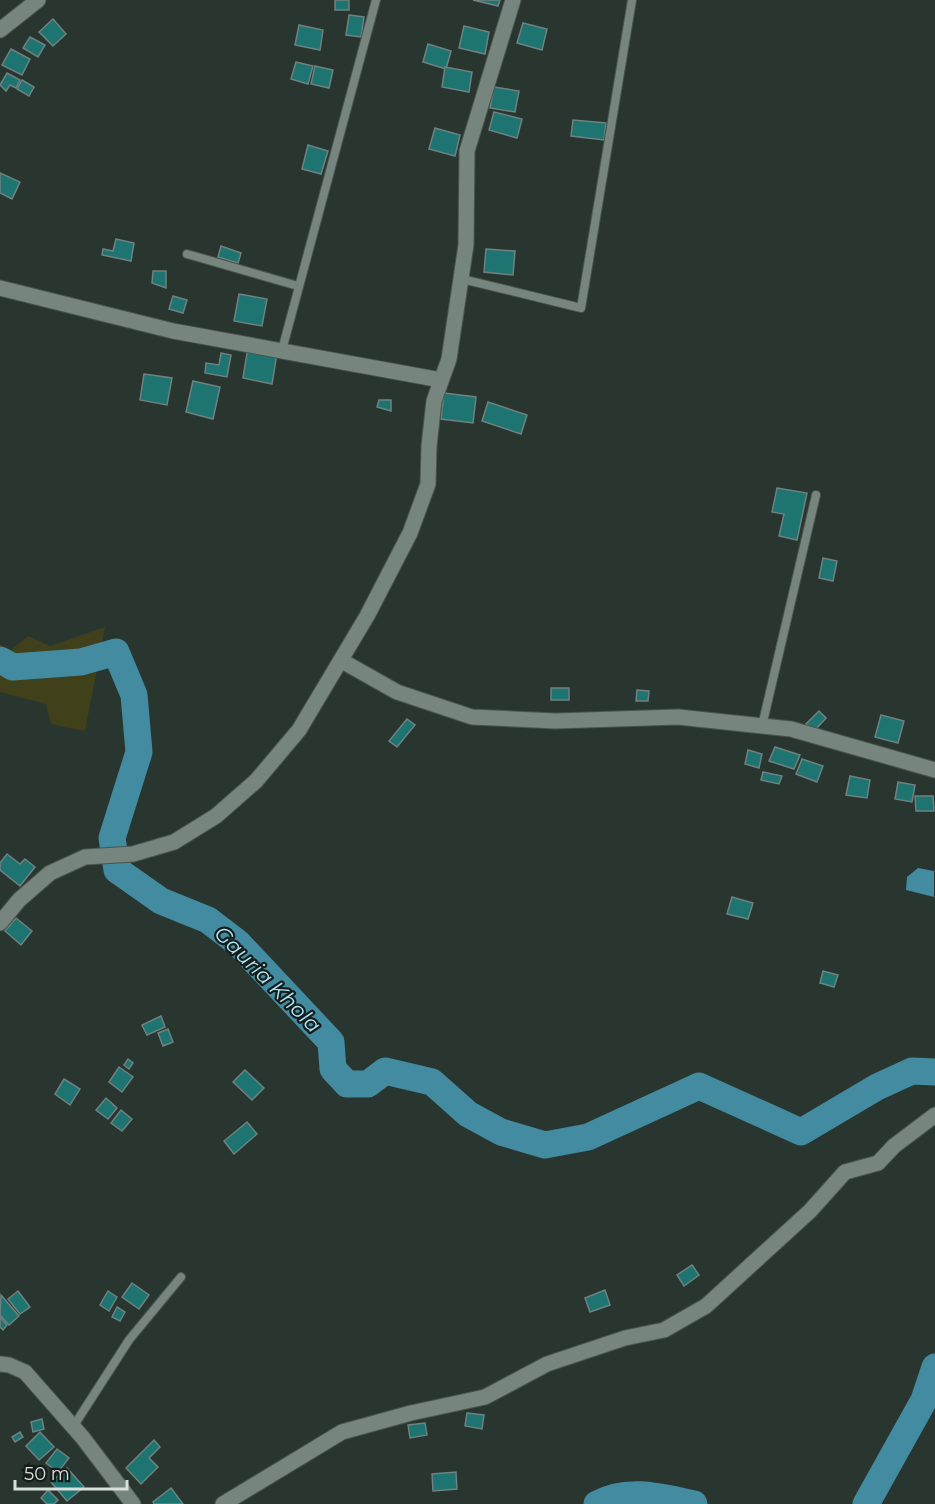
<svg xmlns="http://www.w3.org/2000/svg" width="935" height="1504" viewBox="0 0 935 1504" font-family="Montserrat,sans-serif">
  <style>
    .green { fill: #40401a }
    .water { fill: #428ba0 }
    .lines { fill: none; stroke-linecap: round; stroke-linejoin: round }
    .river { stroke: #428ba0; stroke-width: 27 }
    .building { fill: #1d7470; stroke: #6f8180; stroke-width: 1.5 }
    .service-casing { stroke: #49544e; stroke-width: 10 }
    .minor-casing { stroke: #49544e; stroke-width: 17 }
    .tertiary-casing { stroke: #49544e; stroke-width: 17 }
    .service { stroke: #76857d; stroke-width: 8 }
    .minor { stroke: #76857d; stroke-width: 15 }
    .tertiary { stroke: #76857d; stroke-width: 15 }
    .labels { text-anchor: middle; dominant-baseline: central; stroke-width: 4.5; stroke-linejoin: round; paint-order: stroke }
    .water-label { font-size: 21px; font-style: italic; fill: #a9e5f7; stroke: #161c19 }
  </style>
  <rect width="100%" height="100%" fill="#29362f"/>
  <polygon class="green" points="105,627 85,731 51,724 46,704 0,692 0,644 10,651 28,636 50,646"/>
  <polygon class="water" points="918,868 934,871 934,897 906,890 907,877"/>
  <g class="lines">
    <g class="river">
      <polyline points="0,660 13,667 81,662 116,652 134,695 139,752 112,838 117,870 161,901 208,920 238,943 331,1042 333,1069 347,1084 368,1084 385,1071 432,1082 468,1114 501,1132 545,1145 588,1137 699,1086 801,1132 877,1087 912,1071 935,1072"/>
      <path d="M 597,1504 C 628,1487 662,1497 694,1504"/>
      <polyline points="866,1504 924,1400 935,1367"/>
    </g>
  </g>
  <g class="building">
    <rect x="335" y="0" width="14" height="10"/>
    <polygon points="473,0 500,0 498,6"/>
    <polygon points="349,15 364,17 361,37 346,35"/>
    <polygon points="53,19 66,34 53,46 39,32"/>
    <polygon points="523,23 547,29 542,50 517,43"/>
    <polygon points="299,25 323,30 320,50 295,45"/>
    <polygon points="464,26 489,32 485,54 459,48"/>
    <polygon points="30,37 45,45 38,57 23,48"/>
    <polygon points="428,44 451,51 446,69 423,62"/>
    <polygon points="11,49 30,59 22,75 2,65"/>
    <polygon points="296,62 313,66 308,84 291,79"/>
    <polygon points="315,66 333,70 329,88 311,84"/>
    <polygon points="445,67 472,72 469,92 442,87"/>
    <polygon points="7,73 20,80 16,88 10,85 6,91 0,85"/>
    <polygon points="22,80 34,87 29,96 17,89"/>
    <polygon points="494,87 519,91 515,112 490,108"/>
    <polygon points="494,112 522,119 517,138 489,130"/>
    <polygon points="573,120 606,123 604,140 571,136"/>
    <polygon points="435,128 460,135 455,156 429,149"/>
    <polygon points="308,145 328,151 321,174 302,169"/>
    <polygon points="0,173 20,182 12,199 0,193"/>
    <polygon points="116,239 134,243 131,261 102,255 103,249 113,251"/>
    <polygon points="221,246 241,253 238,263 218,257"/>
    <polygon points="486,249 515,251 513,275 484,272"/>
    <polygon points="153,271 166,271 166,288 152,283"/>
    <polygon points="239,294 267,299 262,326 234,321"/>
    <polygon points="173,296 187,300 183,313 169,309"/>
    <polygon points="248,347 277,353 272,384 243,378"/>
    <polygon points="221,353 231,355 227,377 205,373 206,363 219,365"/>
    <polygon points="144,374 172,378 167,405 140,400"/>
    <polygon points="193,381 220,387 213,419 186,412"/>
    <polygon points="444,393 476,397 473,423 441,419"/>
    <polygon points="379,400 391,400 391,411 377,407"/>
    <polygon points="488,402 527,415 521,434 482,421"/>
    <polygon points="777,488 807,493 797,540 779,536 784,514 772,512"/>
    <polygon points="823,558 837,561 833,581 819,578"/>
    <rect x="551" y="688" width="18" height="12"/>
    <polygon points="637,690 649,691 648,701 636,701"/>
    <polygon points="819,711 826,718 815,730 806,724"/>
    <polygon points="881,715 904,721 898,743 875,737"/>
    <polygon points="407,719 415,725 397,747 389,741"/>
    <polygon points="775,747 800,755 794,769 769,761"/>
    <polygon points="748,750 762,754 759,768 745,764"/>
    <polygon points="802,759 823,766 817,782 796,774"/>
    <polygon points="763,772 782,776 779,784 761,780"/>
    <polygon points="850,776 870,780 867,798 846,795"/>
    <polygon points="898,782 915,785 912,802 895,799"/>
    <polygon points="915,796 933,796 934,811 916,811"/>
    <polygon points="7,854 20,864 25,859 35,867 20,886 0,870 0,863"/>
    <polygon points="732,897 753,903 748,919 727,914"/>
    <polygon points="16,918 32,931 21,945 5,931"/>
    <polygon points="823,971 838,975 834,987 820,983"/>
    <polygon points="161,1016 165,1027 147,1035 142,1025"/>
    <polygon points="168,1029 173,1042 163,1046 158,1033"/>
    <polygon points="128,1059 133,1063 129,1069 124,1065"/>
    <polygon points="119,1067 133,1077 122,1092 109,1082"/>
    <polygon points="245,1070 264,1088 252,1100 233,1082"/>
    <polygon points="64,1079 80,1089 70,1105 55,1094"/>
    <polygon points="106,1098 117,1108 108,1119 96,1110"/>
    <polygon points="121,1110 132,1119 122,1131 111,1123"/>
    <polygon points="247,1122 257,1134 234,1154 224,1141"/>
    <polygon points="692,1265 699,1275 684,1286 677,1275"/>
    <polygon points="132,1283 149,1295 139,1309 122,1297"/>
    <polygon points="605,1290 610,1305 590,1312 585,1298"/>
    <polygon points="18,1291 30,1307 20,1314 8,1299"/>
    <polygon points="108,1291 117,1297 109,1311 100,1305"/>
    <polygon points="1,1295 19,1316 9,1325 0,1315"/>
    <polygon points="117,1307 125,1312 120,1321 112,1317"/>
    <polygon points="0,1317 7,1325 3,1330 0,1327"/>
    <polygon points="467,1413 484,1415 482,1429 465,1426"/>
    <polygon points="42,1419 44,1429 33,1432 31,1422"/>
    <polygon points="425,1423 427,1435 410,1438 408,1425"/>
    <polygon points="20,1432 23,1437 15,1442 12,1437"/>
    <polygon points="40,1432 54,1447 39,1460 26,1446"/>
    <polygon points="154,1440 160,1447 149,1458 158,1467 141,1484 126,1468"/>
    <polygon points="57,1449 69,1458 58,1472 46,1463"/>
    <polygon points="67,1468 84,1487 67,1501 51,1482"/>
    <polygon points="456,1472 457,1489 433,1491 432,1474"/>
    <polygon points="171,1488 183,1504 154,1504 153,1502"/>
    <polygon points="48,1490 58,1500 54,1504 47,1504 41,1498"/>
  </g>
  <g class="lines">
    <defs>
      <g id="service">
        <polyline points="187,254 298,286"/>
        <polyline points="462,279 581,308 632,0"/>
        <polyline points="282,350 376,0"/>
        <polyline points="762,726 816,495"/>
        <polyline points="73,1427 129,1340 181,1277"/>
      </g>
      <g id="minor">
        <polyline points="0,288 173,331 441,380"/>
        <polyline points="342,661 397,692 472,717 555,721 678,717 791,729 935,770"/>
        <polyline points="0,923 19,900 50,873 85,857 133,854 174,842 216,816 256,781 299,730 367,616 410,533 428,484 429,446 434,401 449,359 466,245 467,151 513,0"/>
        <polyline points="0,1364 9,1365 25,1372 83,1438 133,1504"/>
        <polyline points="223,1504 342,1432 411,1413 485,1397 547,1364 625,1338 664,1330 706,1306 810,1211 845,1172 878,1163 894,1146 935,1115"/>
      </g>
      <polyline id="tertiary" points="0,30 38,0"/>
    </defs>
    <use href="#service" class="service-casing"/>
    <use href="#minor" class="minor-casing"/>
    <use href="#tertiary" class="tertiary-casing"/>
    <use href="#service" class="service"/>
    <use href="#minor" class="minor"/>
    <use href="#tertiary" class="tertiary"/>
  </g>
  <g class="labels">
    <g class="water-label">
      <text transform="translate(268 979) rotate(45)">Gauria Khola</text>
    </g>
  </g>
  <path d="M15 1480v9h112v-9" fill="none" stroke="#d8e0dc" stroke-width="3"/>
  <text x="24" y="1480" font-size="18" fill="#d8e0dc" stroke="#161c19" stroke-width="4.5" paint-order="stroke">50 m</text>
</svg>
